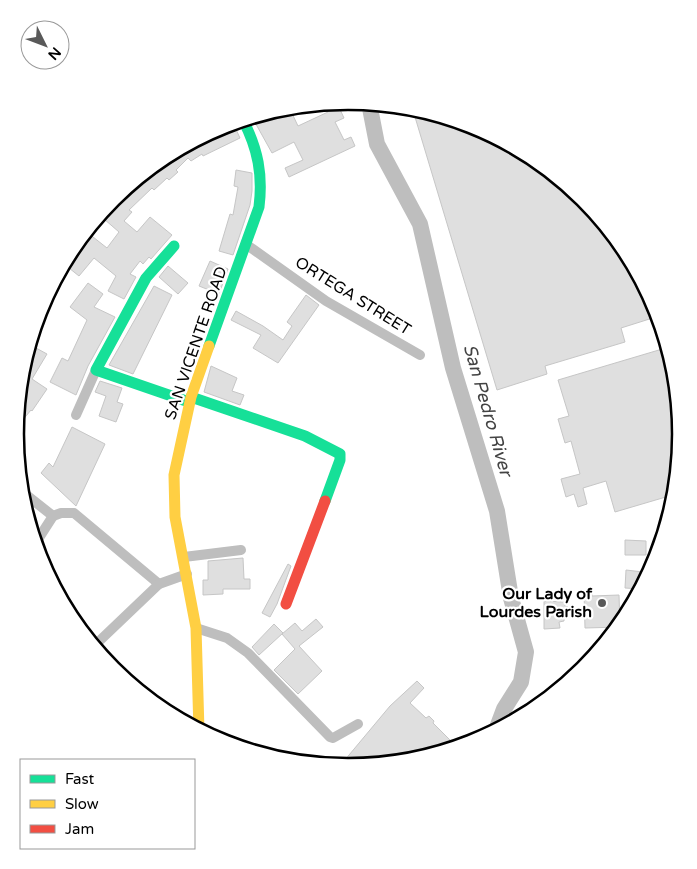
<svg xmlns="http://www.w3.org/2000/svg" width="697" height="869" viewBox="0 0 697 869" font-family="'Varela Round',sans-serif">
  <style>
    .lines { fill: none; stroke-linecap: round; stroke-linejoin: round }
    .river { stroke: #bebebe; stroke-width: 16 }
    .building { fill: #dfdfdf; stroke: #c6c6c6 }
    .street { stroke: #bebebe; stroke-width: 10 }
    .fast { stroke: #16e098; stroke-width: 11 }
    .slow { stroke: #ffcf43; stroke-width: 11 }
    .jam { stroke: #f24e42; stroke-width: 11 }
    .poi-dot { fill: #595959; stroke: #fff; stroke-width: 2 }
    .labels { text-anchor: middle; dominant-baseline: central; stroke-width: 4.5; stroke-linejoin: round; paint-order: stroke }
    .street-label { font-size: 16px; fill: #000; stroke: #fff }
    .poi-label { font-size: 16px; font-weight: bold; fill: #000; stroke: #fff; text-anchor: end }
    .water-label { font-size: 18px; font-style: italic; fill: #434343; stroke: #fff }
    .rim { fill: none; stroke: #000; stroke-width: 2.5 }
  </style>
  <rect width="100%" height="100%" fill="#fff"/>
  <g class="lines">
    <polyline class="river" points="369,103 377,144 420,224 453,368 497,511 511,598 526,652 521,682 504,709 495,733"/>
  </g>
  <g class="building">
    <polygon points="337,103 344,118 335,122 344,140 351,137 355,146 289,177 285,168 303,160 294,142 272,153 252,117 289,107 298,126 328,112 326,109"/>
    <polygon points="412,107 476,126 534,157 585,199 626,249 659,316 621,328 625,342 545,366 547,374 497,390"/>
    <polygon points="233,123 240,138 203,156 202,154 191,161 188,158 176,170 178,172 169,180 167,178 154,190 152,188 129,210 132,212 124,221 137,232 150,217 172,235 151,259 149,257 143,264 140,261 130,274 136,277 124,299 108,291 116,276 94,258 79,276 64,264 88,233 107,248 119,232 104,219 119,201 117,198 136,180 163,157 221,126"/>
    <polygon points="236,170 252,173 252,191 250,205 233,255 219,251 230,214 233,215 238,187 234,186"/>
    <polygon points="210,261 228,269 219,294 199,286"/>
    <polygon points="168,266 188,283 178,294 159,277"/>
    <polygon points="88,283 103,294 94,307 115,317 88,366 76,395 50,382 62,358 68,361 87,320 70,307"/>
    <polygon points="154,286 172,295 133,374 109,365"/>
    <polygon points="306,295 319,305 278,363 253,348 261,335 231,320 236,311 263,326 283,340 292,326 287,322"/>
    <polygon points="669,347 676,370 682,435 676,494 615,512 606,481 583,488 587,504 578,507 574,494 566,497 561,479 580,474 571,441 565,443 558,419 569,416 558,380"/>
    <polygon points="36,348 47,354 32,379 47,389 32,411 31,410 16,428 21,374"/>
    <polygon points="211,366 237,378 232,391 244,395 240,405 204,392"/>
    <polygon points="100,381 122,388 117,402 123,404 116,422 99,416 106,396 95,392"/>
    <polygon points="72,427 105,444 76,506 41,473 49,463 53,467"/>
    <polygon points="625,540 646,541 646,555 625,555"/>
    <polygon points="243,558 244,579 250,579 250,589 223,589 223,594 203,595 203,580 208,580 208,561"/>
    <polygon points="288,564 291,566 277,604 270,617 262,613"/>
    <polygon points="626,570 643,572 651,572 642,589 625,588"/>
    <polygon points="592,591 592,596 619,595 620,627 585,628 584,592"/>
    <polygon points="544,601 564,602 565,606 568,607 568,617 564,616 564,621 559,622 560,628 544,629"/>
    <polygon points="316,619 323,627 299,646 322,671 298,694 274,670 295,649 282,634 295,623 302,631"/>
    <polygon points="274,624 283,633 259,655 252,647"/>
    <polygon points="417,681 424,688 410,703 426,718 429,716 434,721 433,723 452,742 448,745 453,750 413,762 339,767 390,706"/>
  </g>
  <g class="lines">
    <g class="street">
      <polyline points="247,245 326,301 420,355"/>
      <polyline points="76,415 96,370"/>
      <polyline points="20,490 53,516 35,544"/>
      <polyline points="53,516 61,513 74,513 159,584"/>
      <polyline points="184,557 241,550"/>
      <polyline points="196,628 227,638 248,653 330,737 333,738 358,724"/>
      <polyline points="93,647 159,584 187,574"/>
    </g>
    <g class="fast">
      <polyline points="174,246 146,278 96,370 189,402"/>
      <path d="M 209,346 L 259,207 C 263,175 258,149 243,120"/>
      <polyline points="191,397 305,436 340,454 340,460 325,501"/>
    </g>
    <polyline class="slow" points="199,731 196,628 175,517 174,475 191,397 209,346"/>
    <polyline class="jam" points="286,604 325,501"/>
  </g>
  <circle class="poi-dot" cx="602" cy="603" r="5"/>
  <g class="labels">
    <g class="street-label">
      <text transform="translate(353 296) rotate(32)">ORTEGA STREET</text>
      <text transform="translate(196 343) rotate(-71)">SAN VICENTE ROAD</text>
    </g>
    <g class="poi-label">
      <text x="592" y="594">Our Lady of<tspan x="592" dy="18">Lourdes Parish</tspan></text>
    </g>
    <g class="water-label">
      <text transform="translate(488 410) rotate(74)">San Pedro River</text>
    </g>
  </g>
  <path d="M0 0H697V869H0ZM24 434a324 324 0 1 1 648 0a324 324 0 1 1-648 0Z" fill="#fff" fill-rule="evenodd"/>
  <path class="rim" d="M24 434a324 324 0 1 1 648 0a324 324 0 1 1-648 0Z"/>
  <rect x="20" y="759" width="175" height="90" fill="#ffffff" stroke="#999999"/>
  <rect x="30" y="775" width="25" height="8" fill="#16e098" stroke="#999999"/>
  <text x="65" y="784" font-size="15" fill="#000000">Fast</text>
  <rect x="30" y="800" width="25" height="8" fill="#ffcf43" stroke="#999999"/>
  <text x="65" y="809" font-size="15" fill="#000000">Slow</text>
  <rect x="30" y="825" width="25" height="8" fill="#f24e42" stroke="#999999"/>
  <text x="65" y="834" font-size="15" fill="#000000">Jam</text>
  <g transform="translate(45 45) rotate(132)"><circle r="24" fill="#ffffff" stroke="#999999"/>
  <path d="M0-4L9 19L0 12L-9 19Z" fill="#595959"/>
  <text y="-8" font-size="14" font-weight="bold" text-anchor="middle" fill="#000000">N</text>
  </g>
</svg>
